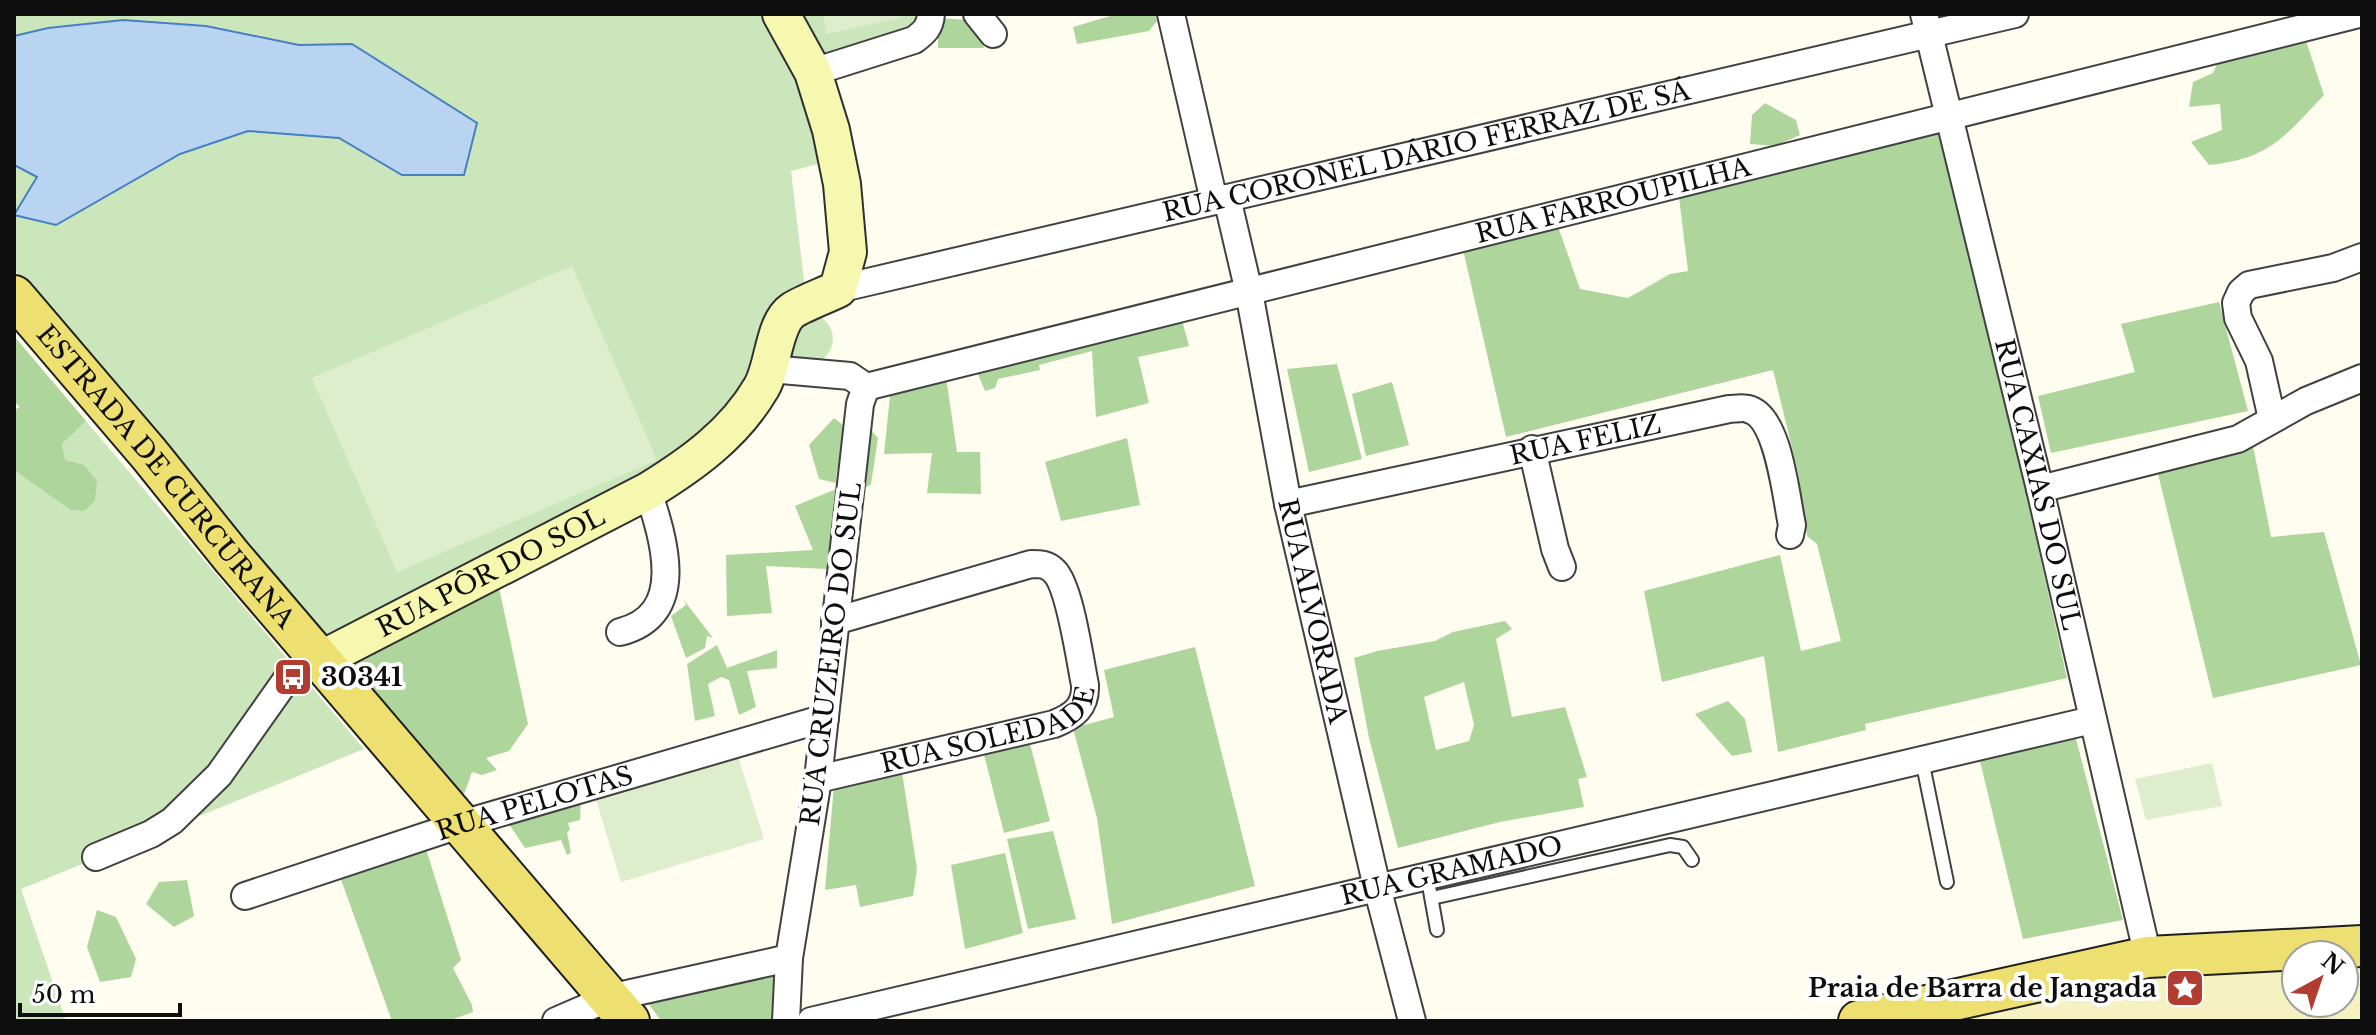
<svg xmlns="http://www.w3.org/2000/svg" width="2376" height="1035" viewBox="0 0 2376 1035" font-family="'Libre Baskerville',serif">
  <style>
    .green { fill: #cce6bc }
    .forest { fill: #aed59c; fill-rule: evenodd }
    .sand { fill: #f6f1c0 }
    .pitch { fill: #deeecd }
    .water { fill: #b8d4f1; stroke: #4580c2; stroke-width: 2 }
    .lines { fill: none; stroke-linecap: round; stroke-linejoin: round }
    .lane-casing { stroke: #414141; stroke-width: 16 }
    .street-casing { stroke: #414141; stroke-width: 30 }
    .secondary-casing { stroke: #303030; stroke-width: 40 }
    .primary-casing { stroke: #1f1f1f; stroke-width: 44 }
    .lane { stroke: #fff; stroke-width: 12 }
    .street { stroke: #fff; stroke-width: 26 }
    .secondary { stroke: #f7f8b0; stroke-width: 36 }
    .primary { stroke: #ede070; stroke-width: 40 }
    .labels { text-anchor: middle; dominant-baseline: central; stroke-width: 8; stroke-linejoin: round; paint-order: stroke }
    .street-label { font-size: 26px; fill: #0e0e0e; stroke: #fff }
    .poi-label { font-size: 26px; font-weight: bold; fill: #0e0e0e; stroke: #fff; text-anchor: start }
  </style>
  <rect width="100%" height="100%" fill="#fefdf0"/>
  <g class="green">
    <polygon points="14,14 761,14 810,101 822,163 791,171 805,289 750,390 699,446 331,646 180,460 14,270"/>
    <polygon points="784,14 934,14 937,33 815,69"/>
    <path d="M 816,314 C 836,325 839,346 821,361 C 792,362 792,361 783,333 Z"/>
    <polygon points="86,421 364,749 21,889 66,1021 14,1021 14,470 42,489 64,461 62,444"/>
  </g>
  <g class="forest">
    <polygon points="1117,14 1155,14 1157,21 1149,31 1077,44 1073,27"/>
    <polygon points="938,18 969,20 982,39 984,48 938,48"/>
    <path d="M 2231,33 L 2306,41 L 2324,95 C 2285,136 2270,159 2209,165 L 2191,142 L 2222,130 L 2220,104 L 2189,107 L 2193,82 L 2213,73 Z"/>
    <polygon points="1765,103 1796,120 1800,135 1775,146 1750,144 1752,115"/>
    <polygon points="1944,123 2067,678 1865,724 1866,730 1778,752 1764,656 1662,682 1644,591 1780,555 1801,651 1841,641 1817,544 1807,536 1798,472 1773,370 1506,437 1462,245 1556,221 1580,289 1628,298 1670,274 1688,271 1678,189"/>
    <polygon points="1176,298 1189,346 1138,357 1149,403 1096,417 1092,351 1039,365 1040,370 998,379 995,388 985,391 975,367"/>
    <polygon points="2219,302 2248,411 2051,453 2038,396 2135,372 2121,324"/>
    <polygon points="14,336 86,421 62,444 65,460 84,465 97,481 95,501 84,511 71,510 14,470 14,410 20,407 14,402"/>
    <polygon points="1337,364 1362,459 1309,472 1287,369"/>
    <polygon points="946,377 957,452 980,452 981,494 927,493 932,453 884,454 891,386"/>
    <polygon points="1392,382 1409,445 1366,456 1352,394"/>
    <polygon points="834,418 862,440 870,429 878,438 871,484 862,490 837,469 836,483 819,479 809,445"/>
    <polygon points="1127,438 1140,505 1061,521 1045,462"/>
    <polygon points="2252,441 2271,537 2324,532 2361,665 2213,698 2157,470"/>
    <polygon points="846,485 827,569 766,566 772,613 727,616 726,555 813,550 795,506"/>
    <polygon points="498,583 528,724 509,751 486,758 497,770 482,775 472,772 462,800 335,660"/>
    <polygon points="683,599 713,638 707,636 705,648 686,658 671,616 686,605"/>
    <path d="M 1505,621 L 1512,629 L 1496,639 L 1512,717 L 1565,707 L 1587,777 L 1578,779 L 1584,807 L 1500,822 L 1398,848 L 1369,738 L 1354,658 L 1377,651 L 1435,641 L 1453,632 ZM 1464,682 L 1474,725 L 1469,741 L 1436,750 L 1424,697 Z"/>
    <polygon points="717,645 727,668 777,650 777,668 747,671 756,707 739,715 729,680 721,677 708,684 715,716 695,721 687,664"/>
    <polygon points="1195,647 1255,886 1112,924 1097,818 1073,728 1114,717 1104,670"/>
    <polygon points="1728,701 1745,719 1752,752 1732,756 1695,714"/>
    <polygon points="2075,735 2123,920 2023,939 1979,757"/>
    <polygon points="1028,736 1050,821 1004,833 982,747"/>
    <polygon points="902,772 917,869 913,896 860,907 856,885 825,890 834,785"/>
    <polygon points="581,797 580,820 568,823 570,830 567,832 571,853 567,855 561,840 525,848 505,818"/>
    <polygon points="1053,831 1076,919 1028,929 1007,839"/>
    <polygon points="425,846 461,960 453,968 472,1005 473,1012 448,1021 392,1021 339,874"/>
    <polygon points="1005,853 1023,933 965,949 951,865"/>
    <polygon points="187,880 194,916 174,927 146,904 159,882"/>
    <polygon points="97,910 116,917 136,959 131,977 100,982 87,947"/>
    <polygon points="781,965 776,1021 661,1021 646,1000"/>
  </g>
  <polygon class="sand" points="2344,969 2362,969 2362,1021 1951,1021 2129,973 2296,970 2296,1003 2344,1003"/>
  <g class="pitch">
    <polygon points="823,14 902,14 903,17 827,34"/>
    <polygon points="572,266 657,460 397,572 312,378"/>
    <polygon points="737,753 764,839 621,882 595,796"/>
    <polygon points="2212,763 2222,806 2146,820 2135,779"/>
  </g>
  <polygon class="water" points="123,20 206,26 299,45 352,44 477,123 464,175 402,175 339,138 248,131 180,154 56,225 14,215 37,177 14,165 14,36 48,28"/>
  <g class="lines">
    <defs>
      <g id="lane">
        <polyline points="1922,760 1947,882"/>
        <polyline points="1430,891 1437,930"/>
        <polyline points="1432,898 1670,845 1683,847 1692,860"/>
      </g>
      <g id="street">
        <polyline points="977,14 993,34"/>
        <polyline points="1171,14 1214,201"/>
        <path id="s1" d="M 1924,14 L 2040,489 L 2148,957"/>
        <path d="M 813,72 L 914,40 C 925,32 930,27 931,14"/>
        <path id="s2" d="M 1227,198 L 1249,292 L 1288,504 L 1377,887 L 1412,1021"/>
        <path id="s3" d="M 838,289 L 2015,14"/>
        <polyline points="770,369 850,376 866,387 860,404 818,779 789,958 786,1021"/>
        <path id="s4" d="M 866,387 L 2359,14"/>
        <polyline points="2272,419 2259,361 2238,318 2236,303 2241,292 2249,285 2333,268 2362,257"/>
        <polyline points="1532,449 1555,549 1562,567"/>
        <polyline points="2040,489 2238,439 2306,401 2362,378"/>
        <path id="s5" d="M 1288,504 L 1729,409 C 1734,409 1743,407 1748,409 C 1779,416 1786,498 1792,525 L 1790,535"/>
        <path d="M 620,632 C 688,615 664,540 648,491"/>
        <path id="s6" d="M 818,779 L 1054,724 C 1074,716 1086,707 1085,685 C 1080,661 1070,586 1054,571 C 1047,564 1041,564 1031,564 L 835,621"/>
        <polyline points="96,857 151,834 172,821 219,775 289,676 320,660"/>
        <path id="s7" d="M 245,896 L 462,824 L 825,718"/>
        <polyline points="556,1021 609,998 789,958"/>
        <path id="s8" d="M 811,1021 L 2092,720"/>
      </g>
      <g id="secondary">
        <path id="s9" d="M 320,660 L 648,491 C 692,464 734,434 761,388 C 774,367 773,323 793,310 C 804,303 826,295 838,289 L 848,252 L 842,184 L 831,130 L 813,72 L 781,14"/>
      </g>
      <g id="primary">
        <path id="s10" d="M 14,296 L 149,454 L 232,557 L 629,1021"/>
        <polyline points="1859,1021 2148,957 2362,946"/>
      </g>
    </defs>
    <use href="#lane" class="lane-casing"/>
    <use href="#street" class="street-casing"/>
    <use href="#secondary" class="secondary-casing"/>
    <use href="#primary" class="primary-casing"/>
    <use href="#lane" class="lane"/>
    <use href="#street" class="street"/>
    <use href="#secondary" class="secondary"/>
    <use href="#primary" class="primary"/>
  </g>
  <defs>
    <symbol id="bus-square" viewBox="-11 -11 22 22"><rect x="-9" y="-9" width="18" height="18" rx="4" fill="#b33c31" stroke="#fff"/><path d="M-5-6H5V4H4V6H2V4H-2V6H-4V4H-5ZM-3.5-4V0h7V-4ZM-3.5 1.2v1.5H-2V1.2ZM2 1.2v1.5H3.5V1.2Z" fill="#fff"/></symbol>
    <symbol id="sight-square" viewBox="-11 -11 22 22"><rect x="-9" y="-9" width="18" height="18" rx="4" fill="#b33c31" stroke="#fff"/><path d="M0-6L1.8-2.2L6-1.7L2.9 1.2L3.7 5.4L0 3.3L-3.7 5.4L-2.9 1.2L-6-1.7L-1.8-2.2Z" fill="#fff"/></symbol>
  </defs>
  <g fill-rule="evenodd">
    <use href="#bus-square" x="271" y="655" width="44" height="44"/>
    <use href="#sight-square" x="2163" y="966" width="44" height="44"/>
  </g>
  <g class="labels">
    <g class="street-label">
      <text stroke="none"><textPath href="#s3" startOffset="604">RUA CORONEL DÁRIO FERRAZ DE SÁ</textPath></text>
      <text stroke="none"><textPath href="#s4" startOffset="770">RUA FARROUPILHA</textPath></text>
      <text stroke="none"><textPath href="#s5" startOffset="304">RUA FELIZ</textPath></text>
      <text stroke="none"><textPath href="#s10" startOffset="236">ESTRADA DE CURCURANA</textPath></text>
      <text stroke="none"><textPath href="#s1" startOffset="484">RUA CAXIAS DO SUL</textPath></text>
      <text stroke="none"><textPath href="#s9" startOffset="192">RUA PÔR DO SOL</textPath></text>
      <text stroke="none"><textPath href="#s2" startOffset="422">RUA ALVORADA</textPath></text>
      <text transform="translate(831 654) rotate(-83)">RUA CRUZEIRO DO SUL</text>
      <text stroke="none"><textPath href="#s6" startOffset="180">RUA SOLEDADE</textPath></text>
      <text stroke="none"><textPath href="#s7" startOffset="304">RUA PELOTAS</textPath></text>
      <text stroke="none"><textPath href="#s8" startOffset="658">RUA GRAMADO</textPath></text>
    </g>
    <g class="poi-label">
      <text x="321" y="677">30341</text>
      <text x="2157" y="988" text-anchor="end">Praia de Barra de Jangada</text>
    </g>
  </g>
  <rect width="2376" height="1035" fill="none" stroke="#0e0e0e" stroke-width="32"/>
  <g transform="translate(2320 979) rotate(40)"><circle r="38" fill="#ffffff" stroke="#9f9f9f" stroke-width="2"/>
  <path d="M0-6L14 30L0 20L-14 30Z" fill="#b33c31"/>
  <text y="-12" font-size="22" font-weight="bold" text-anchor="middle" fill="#0e0e0e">N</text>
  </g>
  <path d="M20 1003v12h160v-12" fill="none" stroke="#0e0e0e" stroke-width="4"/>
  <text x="32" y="1003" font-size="24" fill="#0e0e0e" stroke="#ffffff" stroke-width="6" paint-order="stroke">50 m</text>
</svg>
